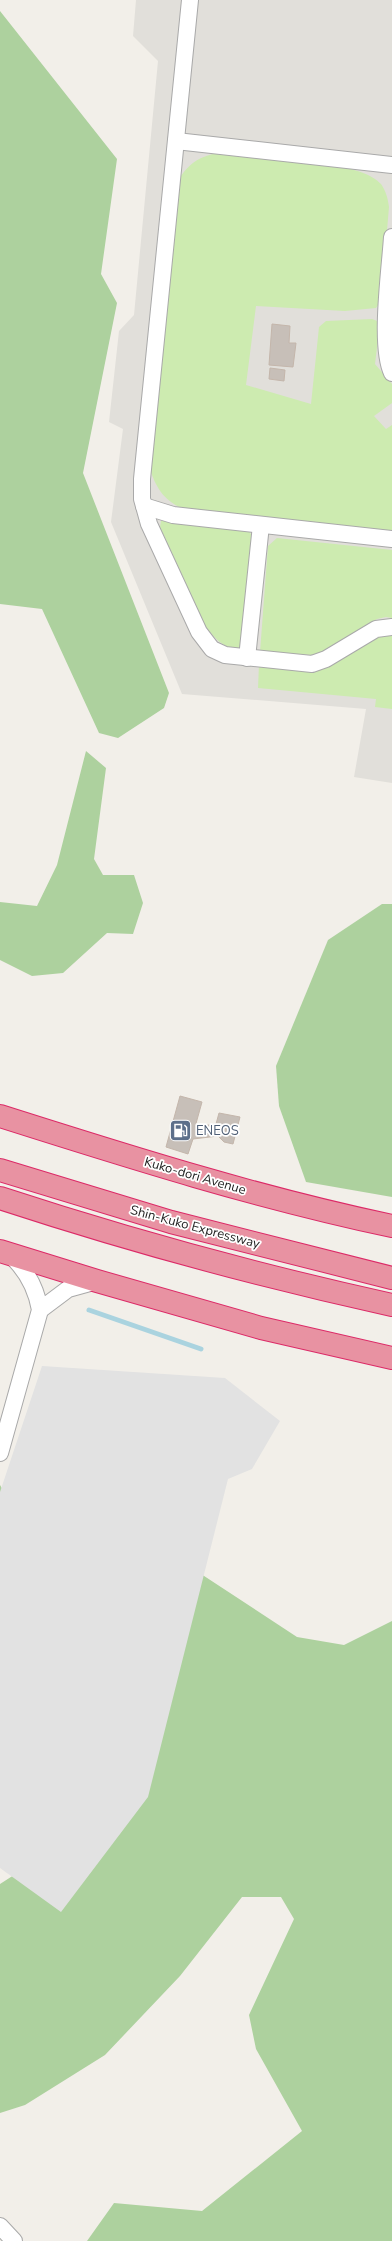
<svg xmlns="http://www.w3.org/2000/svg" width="392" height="2241" viewBox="0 0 392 2241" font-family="'Nunito Sans',sans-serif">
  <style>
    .airport { fill: #e1dfda }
    .grass { fill: #cdebb0 }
    .forest { fill: #add19e }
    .parking { fill: #e2e2e2 }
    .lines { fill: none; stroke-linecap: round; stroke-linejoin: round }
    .stream { stroke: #aad3df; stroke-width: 5 }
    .building { fill: #c7bfb8; stroke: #c4b6ab }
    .minor-casing { stroke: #a9a9a9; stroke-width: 18 }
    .highway-casing { stroke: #dc2a67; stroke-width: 24 }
    .minor { stroke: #fff; stroke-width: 16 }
    .highway { stroke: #e892a2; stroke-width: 22 }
    .labels { text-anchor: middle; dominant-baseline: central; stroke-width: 3.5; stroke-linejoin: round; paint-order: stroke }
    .service-label { font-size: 13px; fill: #4e5e75; stroke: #fff; text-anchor: start }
    .street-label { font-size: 13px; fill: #222; stroke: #fff }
  </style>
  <rect width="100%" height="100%" fill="#f2efe9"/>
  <polygon class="airport" points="136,0 392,0 392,783 354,777 366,709 182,694 111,522 123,429 109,422 119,331 134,315 158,61 133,36"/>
  <g class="grass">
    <path d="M 216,153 C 250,156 361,159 381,184 C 386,191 388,199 389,207 L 381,301 L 376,308 L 345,311 L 256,306 L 246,385 L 311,404 L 319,327 L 326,321 L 372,319 L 380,322 L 375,364 L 392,384 L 392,403 L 374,416 L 386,429 L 392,425 L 392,532 L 185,510 C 164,500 158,491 150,470 L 178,180 C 190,163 197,158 216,153 Z"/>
    <path d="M 167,520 L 249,531 L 252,536 L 245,647 L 238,651 C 222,646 215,639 206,627 L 160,527 L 161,521 Z"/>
    <polygon points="277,538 392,550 392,618 386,617 377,619 320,653 311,655 260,652 268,546"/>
    <polygon points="384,632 392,635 392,709 375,707 376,699 258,688 259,664 317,670"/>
  </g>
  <g class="forest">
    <polygon points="0,11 117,159 101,274 117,303 83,473 169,693 164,708 118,738 99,733 42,609 0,604"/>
    <polygon points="86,751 106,768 94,859 103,875 134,875 143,903 133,934 107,933 63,973 32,976 0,960 0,902 37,906 57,865"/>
    <polygon points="382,904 392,904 392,1197 306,1182 279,1106 276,1066 328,940"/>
    <polygon points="0,1485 8,1499 198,1572 297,1637 344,1645 392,1621 392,2241 87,2241 114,2203 202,2211 302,2131 256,2049 249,2015 294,1919 281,1897 242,1897 180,1976 105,2055 25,2105 0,2113 0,1884 14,1875 0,1782"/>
  </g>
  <polygon class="parking" points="42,1366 225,1378 280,1421 252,1469 228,1479 148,1797 61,1912 0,1868 0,1492"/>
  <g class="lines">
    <polyline class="stream" points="89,1310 201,1349"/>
  </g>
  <g class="building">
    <polygon points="272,324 290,326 289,343 296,343 293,367 269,365"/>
    <polygon points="270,368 285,370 284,381 269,379"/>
    <polygon points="180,1096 202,1102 195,1127 216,1124 219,1113 240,1117 233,1144 224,1142 218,1136 193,1139 188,1154 166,1147"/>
  </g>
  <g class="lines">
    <defs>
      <g id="minor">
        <polyline points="190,0 142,479 142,499 149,524 199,632 212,649 225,655 312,664 326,659 376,629 392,627"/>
        <polyline points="176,141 392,165"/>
        <path d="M 392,237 C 390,269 379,346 392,373"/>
        <polyline points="144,506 173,515 392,539"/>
        <polyline points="247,658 261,525"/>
        <polyline points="40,1310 68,1289 97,1281"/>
        <path d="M 0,1453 L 40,1310 C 36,1287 26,1269 9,1254"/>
        <polyline points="0,2226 14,2241"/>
      </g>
      <g id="highway">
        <path d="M 0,1116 C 129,1157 259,1198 392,1226"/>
        <polyline points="0,1170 171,1222 392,1278"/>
        <path d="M 0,1198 C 128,1240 260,1276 392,1305"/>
        <polyline points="0,1251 97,1281 261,1328 392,1358"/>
      </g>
    </defs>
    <use href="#minor" class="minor-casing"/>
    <use href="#highway" class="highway-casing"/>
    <use href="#minor" class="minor"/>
    <use href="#highway" class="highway"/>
  </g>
  <defs>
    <symbol id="fuel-square" viewBox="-11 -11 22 22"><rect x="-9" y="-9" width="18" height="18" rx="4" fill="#5c6f8a" stroke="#fff"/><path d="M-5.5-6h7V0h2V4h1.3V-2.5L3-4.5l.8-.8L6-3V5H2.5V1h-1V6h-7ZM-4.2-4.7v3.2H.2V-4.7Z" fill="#fff"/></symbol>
  </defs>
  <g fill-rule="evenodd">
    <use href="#fuel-square" x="168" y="1118" width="25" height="25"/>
  </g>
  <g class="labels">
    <g class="service-label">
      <text x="196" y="1131">ENEOS</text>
    </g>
    <g class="street-label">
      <text transform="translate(195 1176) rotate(16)">Kuko-dori Avenue</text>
      <text transform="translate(195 1227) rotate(15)">Shin-Kuko Expressway</text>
    </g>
  </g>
</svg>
